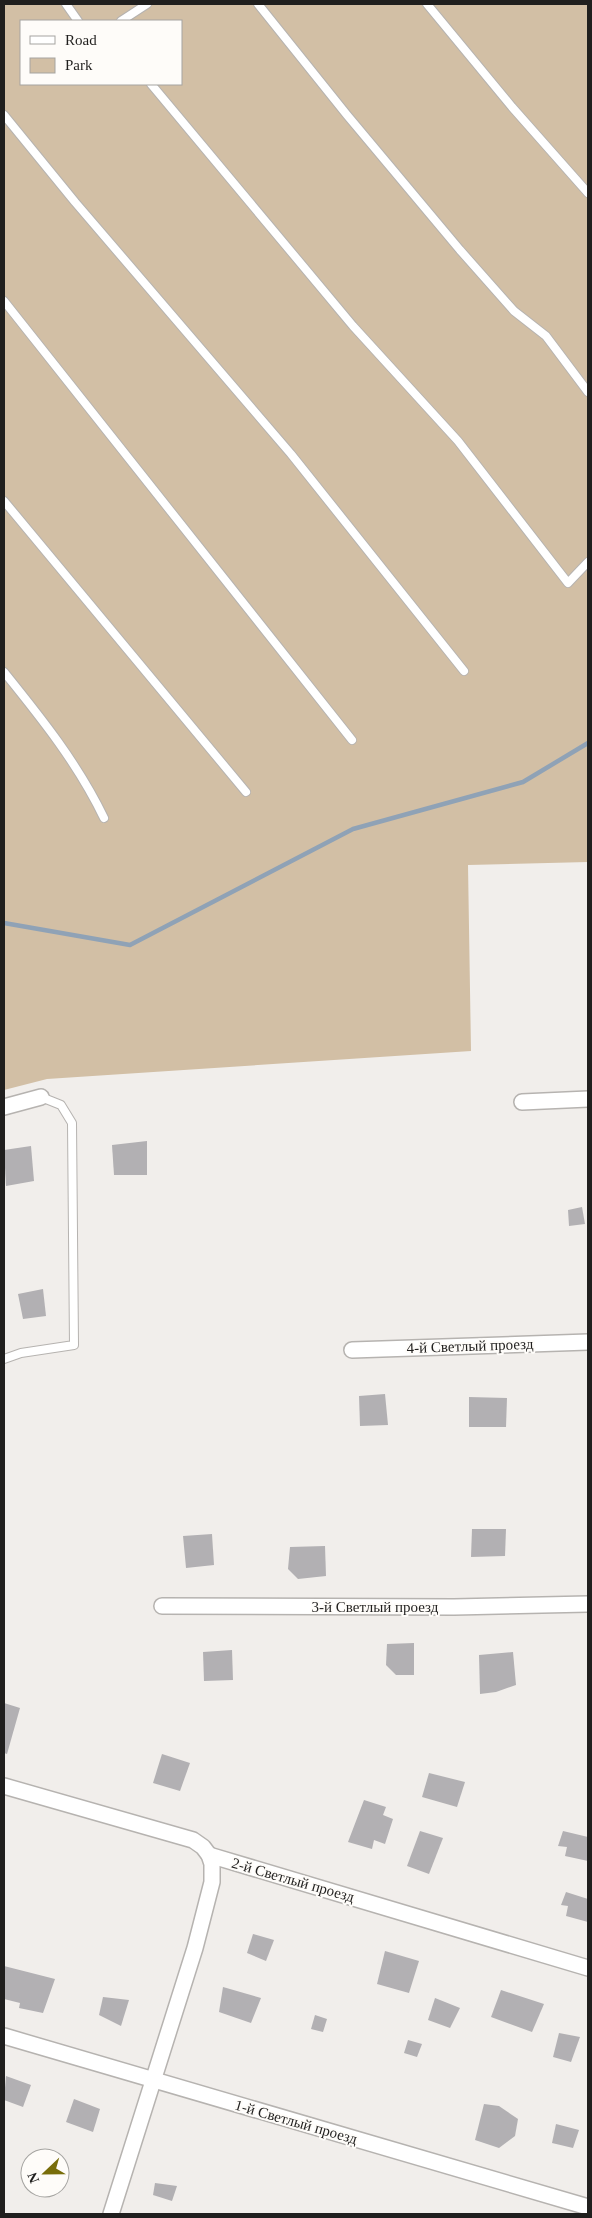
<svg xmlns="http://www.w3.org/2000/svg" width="592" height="2218" viewBox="0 0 592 2218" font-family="Georgia,serif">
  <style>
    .green { fill: #d2bfa5; fill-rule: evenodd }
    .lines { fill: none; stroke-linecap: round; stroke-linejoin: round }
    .stream { stroke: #8fa2b6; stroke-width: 4.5 }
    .building { fill: #b2b0b3 }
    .service-casing { stroke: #b6b3b0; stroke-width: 10 }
    .minor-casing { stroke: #b6b3b0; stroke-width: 18 }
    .service { stroke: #fff; stroke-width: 8 }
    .minor { stroke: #fff; stroke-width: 15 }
    .labels { text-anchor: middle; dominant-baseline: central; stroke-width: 4; stroke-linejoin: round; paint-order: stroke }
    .street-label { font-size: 15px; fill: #201f1e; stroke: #fefcf9 }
  </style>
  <rect width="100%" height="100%" fill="#f1eeeb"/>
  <path class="green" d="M 4,4 L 588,4 L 588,862 L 468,865 L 471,1051 L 47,1079 L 4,1090 ZM 21,21 L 181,21 L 181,84 L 21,84 Z"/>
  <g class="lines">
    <polyline class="stream" points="4,923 130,945 353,829 523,782 588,743"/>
  </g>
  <g class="building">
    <polygon points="147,1141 147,1175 114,1175 112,1145"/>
    <polygon points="31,1146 34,1181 6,1186 4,1150"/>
    <polygon points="582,1207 585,1224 569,1226 568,1210"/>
    <polygon points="43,1289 46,1316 23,1319 18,1294"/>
    <polygon points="385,1394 388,1425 360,1426 359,1396"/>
    <polygon points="469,1397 507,1398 506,1427 469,1427"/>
    <polygon points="472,1529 506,1529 505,1556 471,1557"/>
    <polygon points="212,1534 214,1565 186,1568 183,1536"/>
    <polygon points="325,1546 326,1576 298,1579 288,1569 290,1547"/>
    <polygon points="414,1643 414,1675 396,1675 386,1665 387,1644"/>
    <polygon points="232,1650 233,1680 204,1681 203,1652"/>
    <polygon points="513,1652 516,1685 496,1692 480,1694 479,1655"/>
    <polygon points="4,1703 20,1708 7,1754 4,1753"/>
    <polygon points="162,1754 190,1763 180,1791 153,1783"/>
    <polygon points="429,1773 465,1782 457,1807 422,1797"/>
    <polygon points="364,1800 386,1807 383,1815 393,1819 385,1844 374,1840 372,1849 348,1842"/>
    <polygon points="420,1831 443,1838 429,1874 407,1866"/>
    <polygon points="563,1831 588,1837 588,1861 565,1856 567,1847 558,1846"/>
    <polygon points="566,1892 588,1899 588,1922 566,1916 568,1906 561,1905"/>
    <polygon points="253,1934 274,1940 266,1961 247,1953"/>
    <polygon points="385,1951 419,1961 409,1993 377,1984"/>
    <polygon points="4,1966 55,1979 43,2013 19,2008 20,2003 4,1999"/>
    <polygon points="223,1987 261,1998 251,2023 219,2012"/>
    <polygon points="501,1990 544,2004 532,2032 491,2017"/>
    <polygon points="103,1997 129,2000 121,2026 99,2015"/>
    <polygon points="435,1998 460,2008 450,2028 428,2020"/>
    <polygon points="315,2015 327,2019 323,2032 311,2029"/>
    <polygon points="559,2033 580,2037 571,2062 553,2057"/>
    <polygon points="408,2040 422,2044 417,2057 404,2053"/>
    <polygon points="6,2076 31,2085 23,2107 4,2100"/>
    <polygon points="74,2099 100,2109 93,2132 66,2122"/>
    <polygon points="484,2104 499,2106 518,2119 515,2136 499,2148 475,2140"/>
    <polygon points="556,2124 579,2130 573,2148 552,2143"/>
    <polygon points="155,2183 177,2186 172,2201 153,2195"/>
  </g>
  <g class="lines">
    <defs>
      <g id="service">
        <polyline points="66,4 78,21"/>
        <polyline points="258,4 347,115 460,250 514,311 546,336 588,392"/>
        <polyline points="427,4 512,107 588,193"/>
        <polyline points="121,21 147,4"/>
        <polyline points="151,84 353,326 458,441 568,583 588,562"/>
        <polyline points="4,115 75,202 291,454 464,671"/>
        <polyline points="4,301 352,740"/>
        <polyline points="4,501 246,792"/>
        <path d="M 4,672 C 42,719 78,764 104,818"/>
        <polyline points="4,1359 21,1353 74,1345 72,1123 61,1105 41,1097"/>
      </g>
      <g id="minor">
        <polyline points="522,1102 588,1099"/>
        <polyline points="4,1107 41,1097"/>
        <polyline points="352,1350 588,1342"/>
        <polyline points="162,1606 454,1607 588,1604"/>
        <polyline points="4,1786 193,1840 203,1847 209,1855 212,1864 212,1882 195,1948 111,2214"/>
        <polyline points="209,1855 588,1968"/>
        <polyline points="4,2036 588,2207"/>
      </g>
    </defs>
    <use href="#service" class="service-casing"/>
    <use href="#minor" class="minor-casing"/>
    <use href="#service" class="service"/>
    <use href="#minor" class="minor"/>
  </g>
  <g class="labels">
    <g class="street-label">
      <text transform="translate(470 1346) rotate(-2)">4-й Светлый проезд</text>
      <text x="375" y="1607">3-й Светлый проезд</text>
      <text transform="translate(293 1880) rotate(16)">2-й Светлый проезд</text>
      <text transform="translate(296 2122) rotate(16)">1-й Светлый проезд</text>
    </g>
  </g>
  <rect width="592" height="2218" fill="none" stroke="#201f1e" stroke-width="10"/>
  <rect x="20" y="20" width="162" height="65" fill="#fefcf9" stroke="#a5a4a1"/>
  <rect x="30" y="36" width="25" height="8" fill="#ffffff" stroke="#a5a4a1"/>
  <text x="65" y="45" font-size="15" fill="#201f1e">Road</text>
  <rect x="30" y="58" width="25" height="15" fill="#d2bfa5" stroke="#a5a4a1"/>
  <text x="65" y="70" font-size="15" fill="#201f1e">Park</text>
  <g transform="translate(45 2173) rotate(248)"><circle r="24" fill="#fefcf9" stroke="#a5a4a1"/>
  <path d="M0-4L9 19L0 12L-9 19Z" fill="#786d0a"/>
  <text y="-8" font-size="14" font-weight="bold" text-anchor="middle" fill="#201f1e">N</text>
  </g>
</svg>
